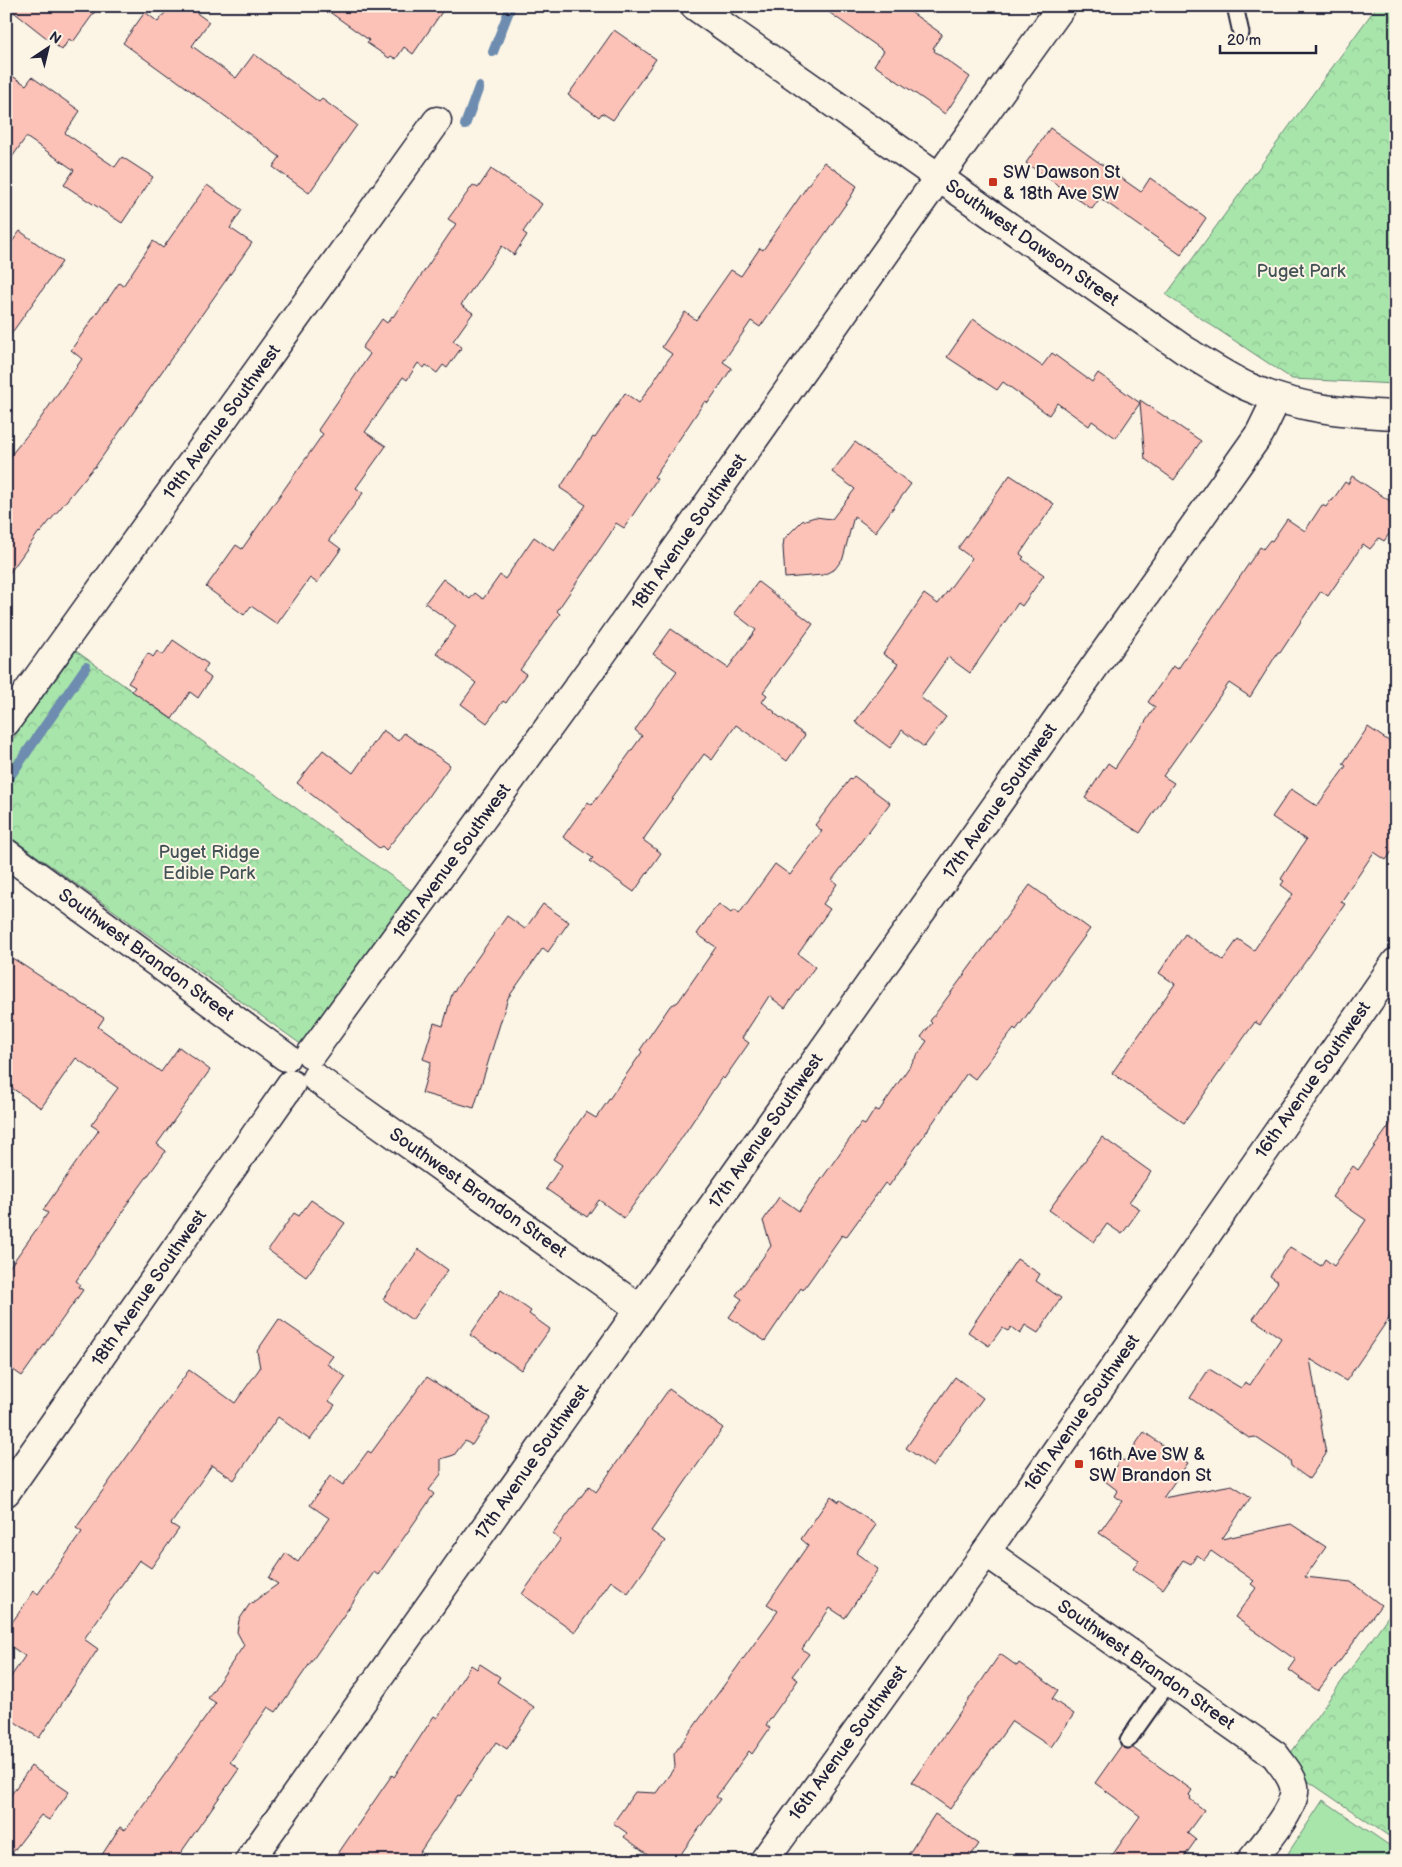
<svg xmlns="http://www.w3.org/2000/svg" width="1402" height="1867" viewBox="0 0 1402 1867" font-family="'Balsamiq Sans',sans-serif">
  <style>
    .green { fill: #a8e5ab; stroke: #658473 }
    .park { fill: url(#park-crowns); stroke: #658473 }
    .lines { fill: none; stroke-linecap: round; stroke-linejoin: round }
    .stream { stroke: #6d8caf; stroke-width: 10 }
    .building { fill: #fdc2b7; stroke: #22223b }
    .service-casing { stroke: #22223b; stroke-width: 19 }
    .minor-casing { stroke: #22223b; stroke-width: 31 }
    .tertiary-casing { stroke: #22223b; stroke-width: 31 }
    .service { stroke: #fcf5e5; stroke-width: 15 }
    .minor { stroke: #fcf5e5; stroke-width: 28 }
    .tertiary { stroke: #fcf5e5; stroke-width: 28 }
    .poi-dot { fill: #c8321e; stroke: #fcf5e5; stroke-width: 2 }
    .labels { text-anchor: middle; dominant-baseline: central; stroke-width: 4; stroke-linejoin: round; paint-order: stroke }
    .poi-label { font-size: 18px; fill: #22223b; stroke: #fcf5e5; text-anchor: start }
    .street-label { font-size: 18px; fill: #22223b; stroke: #fcf5e5 }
    .park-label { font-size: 18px; fill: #445357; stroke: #fcf5e5 }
  </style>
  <defs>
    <pattern id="park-crowns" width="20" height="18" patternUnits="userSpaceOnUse" patternTransform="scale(1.25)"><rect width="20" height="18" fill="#a8e5ab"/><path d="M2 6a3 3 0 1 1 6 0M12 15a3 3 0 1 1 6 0" fill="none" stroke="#90c494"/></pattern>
  </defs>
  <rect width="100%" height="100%" fill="#fcf5e5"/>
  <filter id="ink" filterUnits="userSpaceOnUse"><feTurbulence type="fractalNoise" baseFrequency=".02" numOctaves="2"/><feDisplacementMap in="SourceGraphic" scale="10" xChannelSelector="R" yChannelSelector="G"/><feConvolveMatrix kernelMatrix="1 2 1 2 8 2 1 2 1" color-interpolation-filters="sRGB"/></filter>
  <g filter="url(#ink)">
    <polygon class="green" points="1323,1800 1396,1850 1396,1861 1283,1861"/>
    <g class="park">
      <polygon points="1377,6 1396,6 1396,384 1292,379 1166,295"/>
      <polygon points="76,651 412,891 302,1045 6,834 6,748"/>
      <polygon points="1396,1605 1396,1841 1283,1764"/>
    </g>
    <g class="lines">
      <g class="stream">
        <polyline points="493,52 511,6"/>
        <polyline points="465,125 479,87"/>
        <polyline points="6,782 86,667"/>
      </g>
    </g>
    <g class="building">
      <polygon points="6,6 99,6 73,42 69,39 62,50"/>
      <polygon points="170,6 187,6 209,22 192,46 236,78 254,54 319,102 322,99 357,125 309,193 273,167 280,157 171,76 170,77 123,43 145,12 158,22"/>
      <polygon points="321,6 446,6 413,54 404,47 396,59 391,56 389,58 367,43 369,40"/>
      <polygon points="820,6 902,6 942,34 933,48 935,49 934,51 970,77 945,114 874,65 884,51"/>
      <polygon points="614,30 656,59 613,120 602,113 599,117 568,95"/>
      <polygon points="6,72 26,85 32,77 80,111 65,133 115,167 122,157 153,177 122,223 64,185 74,170 26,137 6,166"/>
      <polygon points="1050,128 1141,192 1150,178 1204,216 1206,218 1181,255 1100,198 1092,209 1026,163"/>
      <polygon points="824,162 857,186 850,198 760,327 751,321 723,362 732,368 708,403 705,401 654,477 657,479 624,528 616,523 610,534 557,611 560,614 520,670 526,674 506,703 503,701 487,723 461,704 476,683 436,653 456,626 425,603 443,579 470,599 475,593 483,599 500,575 505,579 534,537 554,551 586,505 560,488 593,437 595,438 625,393 639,403 672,354 662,347 685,312 696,320 731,270 741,276 760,248 763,250"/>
      <polygon points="491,169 542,204 523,232 527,235 514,255 502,246 461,305 473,313 453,341 462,347 447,368 443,365 437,373 426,365 424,368 418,363 407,380 403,377 365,432 386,446 356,488 363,493 329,540 341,549 317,583 310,578 277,624 251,606 244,615 206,587 236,545 242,549 323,434 318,430 370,354 362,348 382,319 387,323 392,316 393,317 456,224 448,219 473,185 478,188"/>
      <polygon points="207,185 242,210 230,228 252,243 95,467 94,467 40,533 39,532 6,578 6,461 38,422 82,359 71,350 105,301 106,302 119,283 123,286 153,241 163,248"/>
      <polygon points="20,231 62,262 6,341 6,250"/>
      <polygon points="973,319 1042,366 1052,353 1092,382 1098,373 1140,403 1140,400 1201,441 1174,480 1145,459 1140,403 1116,438 1092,421 1089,426 1057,403 1049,415 1003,382 997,390 947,357"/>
      <polygon points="855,442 911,484 875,532 854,516 843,558 835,569 823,575 785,578 783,547 784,539 802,521 815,517 832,519 855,489 832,472"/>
      <polygon points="1010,475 1054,504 1020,554 1024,557 1022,559 1044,575 1022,606 1018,603 970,673 948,657 920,697 946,717 924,747 902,730 890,748 855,722 898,664 883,654 924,594 938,604 972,558 958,548"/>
      <polygon points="1352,476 1396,505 1396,524 1384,541 1379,538 1370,549 1363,544 1328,596 1321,591 1280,653 1278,652 1250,697 1229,683 1163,776 1174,783 1140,833 1085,798 1108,763 1115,768 1155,707 1148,702 1173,666 1178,669 1260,547 1263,549 1270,540 1272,541 1287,519 1305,531 1322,505 1326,507 1331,500 1332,501 1345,482 1348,484"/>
      <polygon points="758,582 813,624 763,692 767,695 762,702 775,712 774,713 805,735 787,761 736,725 712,760 704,754 643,840 661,853 634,892 590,861 593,858 563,837 588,802 592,805 642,736 635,730 677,671 653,654 671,629 728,668 756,630 734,613"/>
      <polygon points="173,640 208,664 203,672 211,678 198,698 190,692 172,719 132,691 135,687 128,683 148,653 153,657 157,651 163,655"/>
      <polygon points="1368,727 1396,746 1396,846 1386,860 1374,852 1341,902 1345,904 1310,955 1260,1025 1255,1022 1184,1123 1112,1073 1175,984 1159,973 1185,934 1223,960 1238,939 1254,950 1293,894 1281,885 1284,881 1281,879 1306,840 1272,817 1291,789 1317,806 1346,766 1343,764"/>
      <polygon points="383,730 398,741 404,733 450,765 427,798 386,850 382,846 379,848 297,783 323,750 353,773"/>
      <polygon points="854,776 890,803 832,880 837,884 823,904 830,909 798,954 815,967 785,1008 769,996 742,1038 749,1043 724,1079 722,1077 681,1139 624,1218 599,1200 587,1217 546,1189 562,1165 553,1159 586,1112 596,1118 642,1052 640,1050 670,1006 678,1002 716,947 697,934 712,912 719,904 731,913 734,910 739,914 775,864 790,875 822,831 815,825 850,779 851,780"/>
      <polygon points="1030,885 1090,929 1016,1030 1014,1028 975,1079 967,1073 889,1186 885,1183 846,1237 842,1235 803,1290 801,1288 765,1341 729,1317 742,1299 736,1295 771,1246 763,1221 779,1197 799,1211 861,1123 865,1125 875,1109 879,1111 927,1041 921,1037 932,1023 930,1021"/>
      <polygon points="543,904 569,922 548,952 543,948 508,998 474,1108 422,1093 431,1062 423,1059 434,1023 443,1026 452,994 507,916 525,929"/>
      <polygon points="6,954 104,1018 98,1027 161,1072 179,1047 210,1070 157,1144 166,1151 124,1208 125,1209 76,1281 80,1284 78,1287 83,1290 22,1376 6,1365 6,1272 48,1213 43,1210 99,1130 91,1125 118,1088 76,1058 41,1108 6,1084"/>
      <polygon points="1396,1116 1396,1308 1346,1381 1310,1359 1326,1454 1309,1479 1291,1466 1290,1460 1255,1437 1249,1438 1190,1398 1209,1369 1241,1388 1245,1382 1250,1385 1281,1338 1253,1319 1278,1282 1270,1276 1290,1247 1321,1266 1325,1259 1334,1266 1366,1220 1332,1197 1353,1166 1358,1170"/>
      <polygon points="1102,1137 1151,1172 1129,1202 1140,1209 1122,1234 1107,1224 1094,1242 1049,1210"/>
      <polygon points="311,1200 345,1223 306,1277 268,1250 294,1213 299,1216"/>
      <polygon points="419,1249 448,1270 412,1320 383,1299"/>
      <polygon points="1017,1259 1040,1274 1036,1281 1061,1298 1038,1333 1025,1325 1020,1334 1011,1327 1008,1331 1002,1328 989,1346 968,1332"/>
      <polygon points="501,1290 531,1311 529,1314 550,1329 521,1370 470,1335"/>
      <polygon points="279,1319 333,1356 327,1364 346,1377 329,1401 335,1405 310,1440 278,1417 234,1480 212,1465 171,1524 179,1529 151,1568 139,1560 84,1639 98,1649 39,1738 6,1716 6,1684 25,1656 6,1643 6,1631 34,1591 38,1594 82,1532 76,1528 189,1370 235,1403 260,1368 257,1351"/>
      <polygon points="427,1377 490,1418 472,1445 465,1441 454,1455 441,1459 441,1474 429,1490 434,1494 378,1575 374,1572 276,1712 268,1707 230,1762 239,1769 175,1861 98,1861 120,1827 125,1830 216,1703 208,1698 244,1645 237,1632 239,1620 249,1605 278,1584 269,1578 286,1553 298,1562 329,1518 310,1505 330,1476 343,1485 368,1451 371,1453"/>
      <polygon points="955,1377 983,1398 933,1467 906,1448"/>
      <polygon points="669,1389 723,1428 651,1531 665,1541 628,1593 611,1581 575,1632 522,1594 560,1540 553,1534 589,1486 596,1492"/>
      <polygon points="1144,1432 1188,1463 1163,1498 1232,1485 1251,1497 1222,1539 1291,1524 1326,1547 1305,1577 1351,1582 1381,1605 1318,1691 1289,1670 1296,1660 1235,1617 1256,1588 1251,1584 1254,1581 1211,1551 1204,1560 1197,1555 1191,1564 1183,1560 1163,1589 1133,1569 1139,1560 1099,1533 1122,1501 1115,1496 1118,1491 1105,1481 1121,1459 1124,1461"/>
      <polygon points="831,1496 839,1502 840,1500 876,1525 856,1553 878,1569 845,1618 830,1608 802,1649 809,1654 792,1676 798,1680 766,1725 770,1728 752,1754 749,1751 716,1797 720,1799 676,1861 657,1861 624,1837 627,1833 613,1823 635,1792 656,1793 675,1767 674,1754 778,1611 767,1604 808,1545 801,1539"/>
      <polygon points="1000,1654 1017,1666 1019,1663 1058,1690 1052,1699 1074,1714 1051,1747 1012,1721 950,1809 912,1782"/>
      <polygon points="480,1664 500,1677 497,1682 534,1707 507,1749 496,1742 460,1796 458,1795 414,1861 333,1861 392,1775 394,1777 434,1716 437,1718 471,1665 477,1669"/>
      <polygon points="1121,1746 1127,1749 1133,1748 1192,1790 1189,1795 1191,1797 1190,1799 1204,1810 1187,1833 1196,1840 1181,1861 1108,1861 1140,1816 1095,1783"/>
      <polygon points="31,1766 69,1792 49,1820 41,1815 6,1861 6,1802"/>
      <polygon points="935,1814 979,1844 967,1861 904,1861"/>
    </g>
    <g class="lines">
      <defs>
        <g id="service">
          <polyline points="1235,6 1241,33"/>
          <polyline points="1128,1740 1169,1682"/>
        </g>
        <g id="minor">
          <polyline points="6,722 437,121"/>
          <polyline points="6,853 286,1057"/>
          <polyline points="311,1054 602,654 939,177 1062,6"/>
          <polyline points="316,1078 640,1309"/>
          <polyline points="6,1492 291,1084"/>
          <path d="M 986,1552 L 1275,1755 C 1282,1765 1291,1774 1294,1786 C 1298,1806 1264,1845 1251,1861"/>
          <polyline points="249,1861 1260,433 1277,398"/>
        </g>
        <g id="tertiary">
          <path d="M 695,6 L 1183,349 C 1204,362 1224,375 1246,386 C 1295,408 1343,413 1396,415"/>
          <polyline points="764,1861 986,1552 1396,962"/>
        </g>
      </defs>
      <use href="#service" class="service-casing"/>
      <use href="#minor" class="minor-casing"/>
      <use href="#tertiary" class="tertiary-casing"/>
      <use href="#service" class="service"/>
      <use href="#minor" class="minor"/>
      <use href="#tertiary" class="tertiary"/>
    </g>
  </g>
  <g class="poi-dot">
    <rect x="988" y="177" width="10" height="10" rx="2.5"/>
    <rect x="1074" y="1459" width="10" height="10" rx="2.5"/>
  </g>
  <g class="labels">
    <g class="poi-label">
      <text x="1003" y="172">SW Dawson St<tspan x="1003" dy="21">&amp; 18th Ave SW</tspan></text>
      <text x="1089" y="1454">16th Ave SW &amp;<tspan x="1089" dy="21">SW Brandon St</tspan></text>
    </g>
    <g class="street-label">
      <text transform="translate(1032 243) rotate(35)">Southwest Dawson Street</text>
      <text transform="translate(222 422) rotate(-54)">19th Avenue Southwest</text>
      <text transform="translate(689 532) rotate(-55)">18th Avenue Southwest</text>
      <text transform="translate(1000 801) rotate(-55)">17th Avenue Southwest</text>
      <text transform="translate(452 861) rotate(-54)">18th Avenue Southwest</text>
      <text transform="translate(146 955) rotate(36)">Southwest Brandon Street</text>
      <text transform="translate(1313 1080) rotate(-55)">16th Avenue Southwest</text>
      <text transform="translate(766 1131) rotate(-55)">17th Avenue Southwest</text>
      <text transform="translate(478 1193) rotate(35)">Southwest Brandon Street</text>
      <text transform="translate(149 1288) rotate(-55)">18th Avenue Southwest</text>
      <text transform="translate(1082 1413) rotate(-55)">16th Avenue Southwest</text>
      <text transform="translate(532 1462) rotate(-55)">17th Avenue Southwest</text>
      <text transform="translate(1146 1665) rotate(35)">Southwest Brandon Street</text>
      <text transform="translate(848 1743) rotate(-54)">16th Avenue Southwest</text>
    </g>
    <g class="park-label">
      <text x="1301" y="271">Puget Park</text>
      <text x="209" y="852">Puget Ridge<tspan x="209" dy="21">Edible Park</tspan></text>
    </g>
  </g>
  <rect width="1402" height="1867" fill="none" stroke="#fcf5e5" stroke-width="25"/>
  <rect x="12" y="12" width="1377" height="1842" fill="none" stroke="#22223b" stroke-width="2" filter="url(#ink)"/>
  <g transform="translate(48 48) rotate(35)" stroke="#fcf5e5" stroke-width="4" paint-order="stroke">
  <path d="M0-4L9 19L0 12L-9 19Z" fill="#22223b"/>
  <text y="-8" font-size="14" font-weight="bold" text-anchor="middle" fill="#22223b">N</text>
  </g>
  <path d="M1220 45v8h96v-8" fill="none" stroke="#22223b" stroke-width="2.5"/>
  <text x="1227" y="45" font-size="15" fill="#22223b" stroke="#fcf5e5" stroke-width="4" paint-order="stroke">20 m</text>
</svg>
